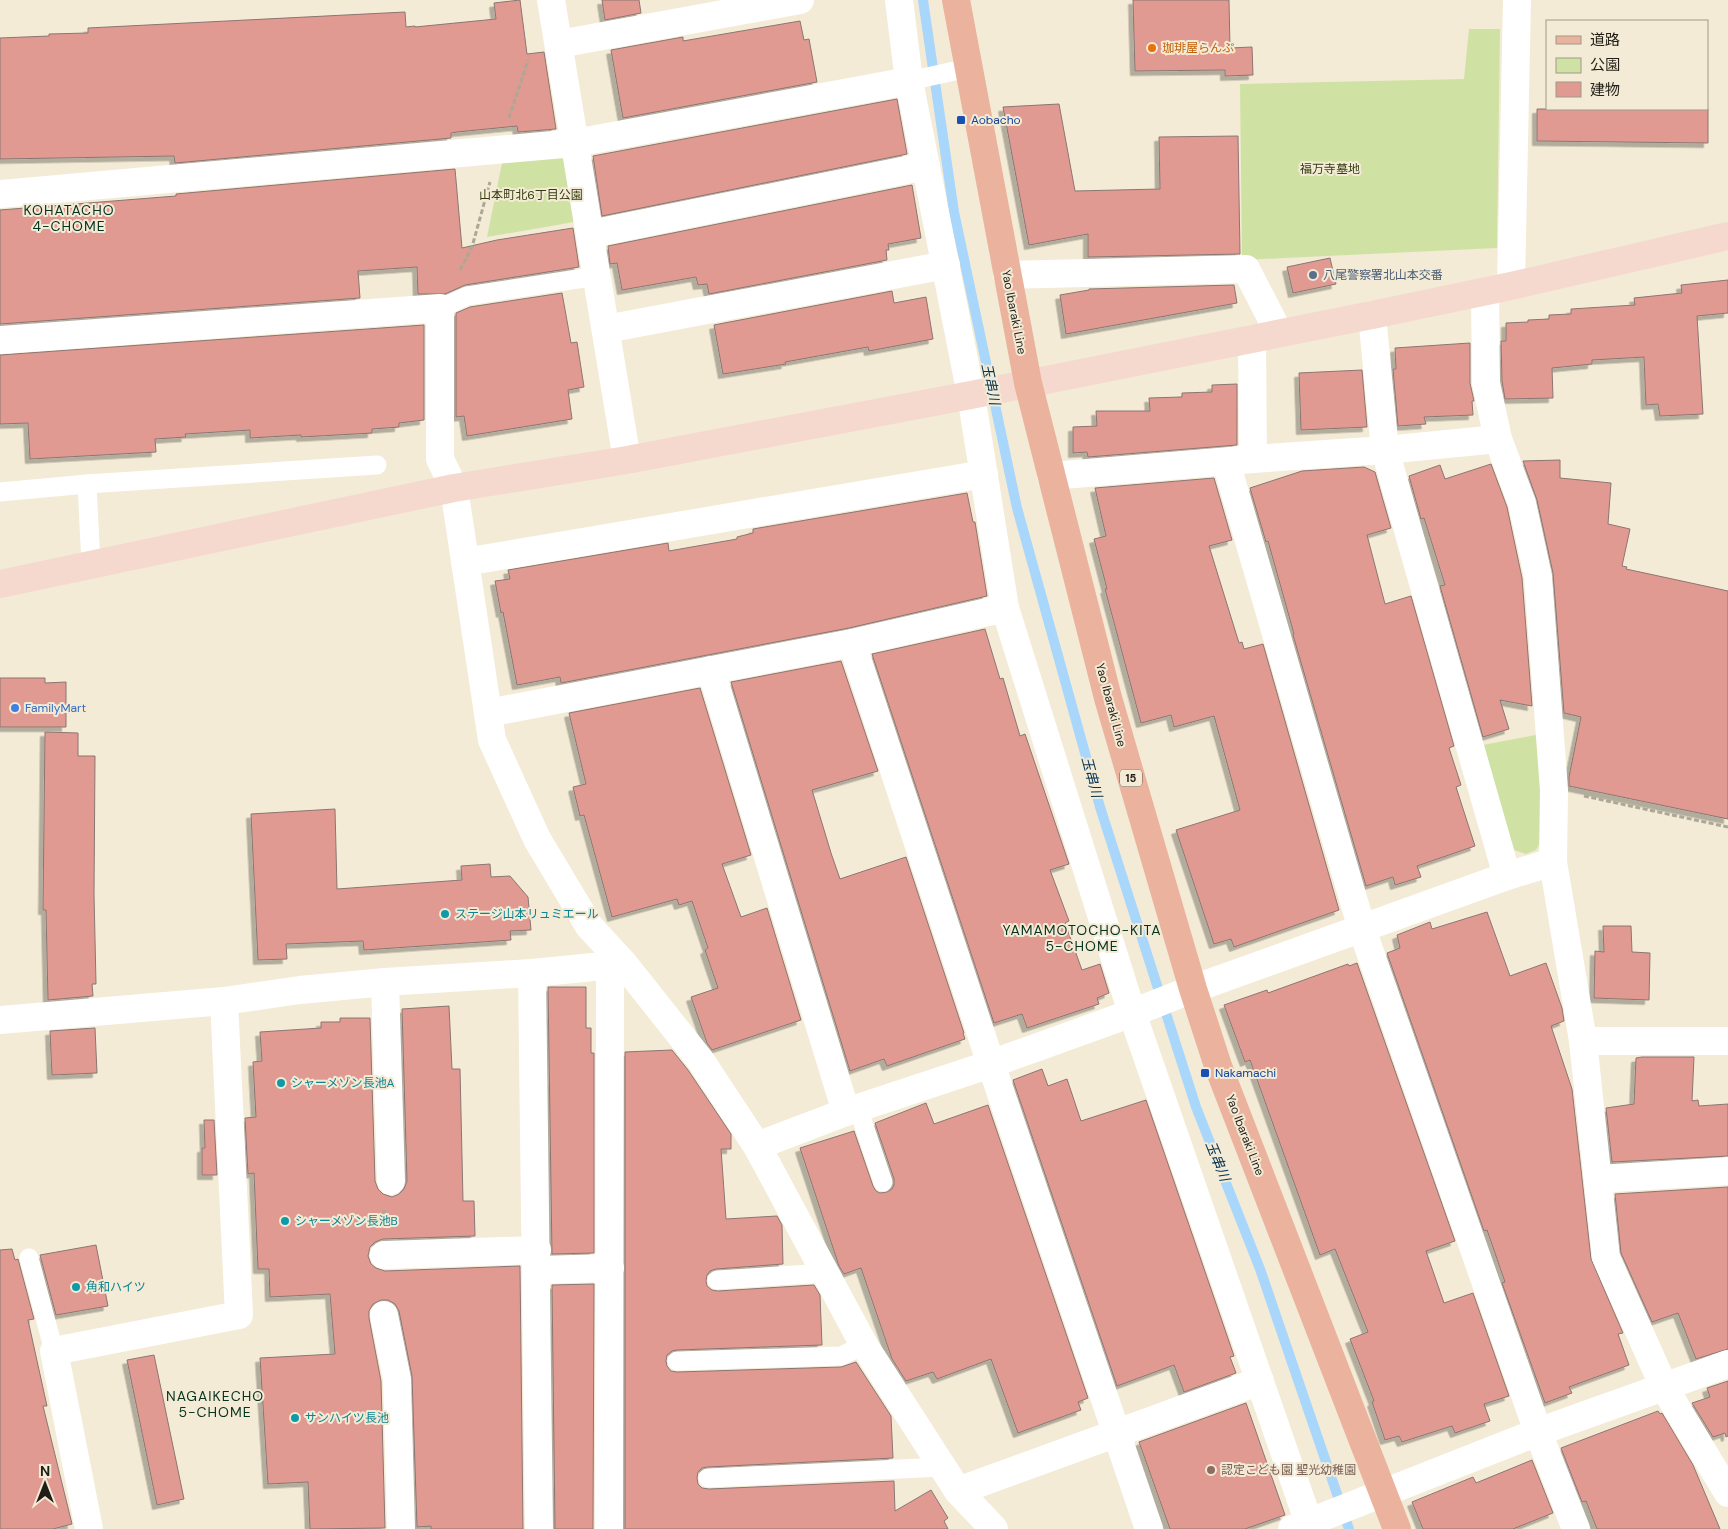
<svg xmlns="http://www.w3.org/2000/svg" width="1728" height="1529" viewBox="0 0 1728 1529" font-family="'DM Sans','Noto Sans JP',sans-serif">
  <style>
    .green { fill: #d0e2a3 }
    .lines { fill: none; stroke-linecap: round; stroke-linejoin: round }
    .stream { stroke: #a9d6fb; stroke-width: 10 }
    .building { fill: #e19a91; stroke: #8c7572; filter: url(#shadow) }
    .path { stroke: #ada796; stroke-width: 3; stroke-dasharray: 5 2.5; stroke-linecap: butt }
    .lane { stroke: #fff; stroke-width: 19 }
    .street { stroke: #fff; stroke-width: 28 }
    .secondary { stroke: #f5d9ce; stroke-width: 28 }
    .primary { stroke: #ebb39d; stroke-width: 28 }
    .food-dot { fill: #e8710a; stroke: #f3ebd6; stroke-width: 2 }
    .transit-dot { fill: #1a4fb4; stroke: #f3ebd6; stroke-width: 2 }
    .service-dot { fill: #5c6f8a; stroke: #f3ebd6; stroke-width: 2 }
    .shop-dot { fill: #3f7fe0; stroke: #f3ebd6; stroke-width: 2 }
    .culture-dot { fill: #0f9aa8; stroke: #f3ebd6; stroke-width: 2 }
    .education-dot { fill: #8d6e63; stroke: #f3ebd6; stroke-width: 2 }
    .labels { text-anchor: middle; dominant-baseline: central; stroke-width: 4; stroke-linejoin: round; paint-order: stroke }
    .shield { fill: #f3ebd6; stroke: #605c50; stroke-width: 1 }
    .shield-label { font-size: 11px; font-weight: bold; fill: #211e16 }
    .food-label { font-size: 12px; fill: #c56008; stroke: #f3ebd6; text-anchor: start }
    .transit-label { font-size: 12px; fill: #164399; stroke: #f3ebd6; text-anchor: start }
    .park-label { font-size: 12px; fill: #333d0e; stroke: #f3ebd6 }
    .service-label { font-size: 12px; fill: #4e5e75; stroke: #f3ebd6; text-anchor: start }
    .street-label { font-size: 12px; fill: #211e16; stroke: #f3ebd6 }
    .shop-label { font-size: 12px; fill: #366cbe; stroke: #f3ebd6; text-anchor: start }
    .culture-label { font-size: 12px; fill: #0d838f; stroke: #f3ebd6; text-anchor: start }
    .education-label { font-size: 12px; fill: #785e54; stroke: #f3ebd6; text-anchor: start }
    .neighbourhood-label { font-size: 14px; letter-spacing: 1px; fill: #05321f; stroke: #f3ebd6 }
    .water-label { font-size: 14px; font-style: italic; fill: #04324f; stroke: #f3ebd6 }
  </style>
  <defs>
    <filter id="shadow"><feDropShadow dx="-4.5" dy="4.5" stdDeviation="0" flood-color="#0004"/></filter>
  </defs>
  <rect width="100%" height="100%" fill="#f3ebd6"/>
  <g class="green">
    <polygon points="1469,29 1500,29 1497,248 1242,260 1240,84 1464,79"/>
    <polygon points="563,156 574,222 487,237 502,163"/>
    <polygon points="1541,734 1543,838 1536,850 1526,854 1514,850 1483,745"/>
  </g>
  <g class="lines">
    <polyline class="stream" points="923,0 954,212 1017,508 1100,807 1196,1107 1260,1269 1349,1529"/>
  </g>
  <g class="building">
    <polygon points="520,0 527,54 544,52 556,129 518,132 517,126 457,132 451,133 451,138 175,163 174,156 0,159 0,38 49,36 49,34 88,33 88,28 405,12 406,27 415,26 415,27 496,19 494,3"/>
    <polygon points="602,0 639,0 641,13 605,20"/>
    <polygon points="1133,0 1229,0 1230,48 1252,47 1253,75 1225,76 1225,70 1135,71"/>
    <polygon points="800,21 804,40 809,39 817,82 623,118 611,50 683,37 683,41"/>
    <polygon points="897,99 907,154 602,216 593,156"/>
    <polygon points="1059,104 1075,191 1160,189 1159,137 1238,136 1240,254 1088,257 1088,234 1029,245 1003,107"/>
    <polygon points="1537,109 1708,109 1708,143 1537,141"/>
    <polygon points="455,169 462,248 497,240 573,228 579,267 465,285 445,294 418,294 417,267 358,271 360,298 0,324 0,210 176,196 176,194"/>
    <polygon points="912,185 921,238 888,244 889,250 886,250 887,260 709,294 707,284 698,285 696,277 622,290 617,263 610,264 608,246"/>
    <polygon points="1330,258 1336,284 1293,293 1287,267"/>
    <polygon points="1728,280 1728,313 1697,316 1703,414 1660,416 1658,404 1646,405 1644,357 1592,360 1592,364 1552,368 1553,398 1505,399 1502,381 1501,341 1506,341 1506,323 1528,322 1528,320 1549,319 1549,315 1571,314 1571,309 1635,305 1634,298 1682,293 1681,285"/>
    <polygon points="1234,285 1237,303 1066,334 1060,295 1089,290 1089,289"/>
    <polygon points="892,291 894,303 926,297 933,339 869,351 868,347 785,362 786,364 723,374 714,325"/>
    <polygon points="562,293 571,343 577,342 584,387 568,390 572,419 467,436 464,416 456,417 456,313 470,307"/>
    <polygon points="424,325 424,420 399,423 399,427 372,429 372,433 301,437 301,435 250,438 250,430 185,434 186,437 155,439 156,452 30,459 28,423 0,424 0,355"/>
    <polygon points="1470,343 1470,383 1474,401 1472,401 1473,415 1424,417 1426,424 1398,426 1393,369 1396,369 1395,348"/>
    <polygon points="1362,370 1367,427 1301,430 1299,373"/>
    <polygon points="1237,384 1237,445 1088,457 1087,452 1073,453 1073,427 1097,426 1096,411 1150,411 1149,398 1182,397 1182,393 1212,392 1212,385"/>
    <polygon points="1560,460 1560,478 1611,483 1608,524 1630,529 1622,566 1627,567 1626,569 1728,591 1728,819 1569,786 1569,777 1581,717 1564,713 1553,573 1537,500 1523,461"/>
    <polygon points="1491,464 1507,507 1522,578 1532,706 1500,700 1509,729 1483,737 1440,586 1445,585 1424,518 1421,519 1409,476 1440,465 1445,479"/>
    <polygon points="1364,467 1375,472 1391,528 1367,535 1385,604 1411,596 1454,746 1449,748 1461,785 1456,787 1475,846 1417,866 1421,877 1395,885 1393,877 1366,886 1293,635 1294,634 1268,541 1266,542 1263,532 1250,488 1302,471"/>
    <polygon points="1214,478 1232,540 1209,546 1239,643 1242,642 1244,649 1263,644 1339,910 1234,947 1231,939 1214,944 1176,830 1240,810 1214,716 1174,727 1171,715 1141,723 1105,589 1107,589 1094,539 1106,536 1095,488"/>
    <polygon points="967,493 973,522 975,522 987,596 849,628 561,683 560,677 517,685 503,612 501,613 495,581 510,579 508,570 668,543 669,551 737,539 737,537 753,533 753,529"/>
    <polygon points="985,629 1000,679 1003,678 1020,736 1025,734 1069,864 1050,870 1069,921 1065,923 1082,970 1100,964 1109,993 1097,998 1099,1004 1027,1028 1022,1014 994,1023 872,654"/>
    <polygon points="841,661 878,771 812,790 831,853 840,879 906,857 964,1033 963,1033 965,1039 887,1066 884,1059 850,1071 731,682"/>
    <polygon points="0,678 45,678 45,683 66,682 66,727 0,727"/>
    <polygon points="700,688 751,855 722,864 741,917 767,908 801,1020 712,1050 707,1043 691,997 718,988 705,950 708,948 692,901 679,905 677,899 612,917 584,815 580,816 573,787 586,784 569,713"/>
    <polygon points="45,732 78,733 78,756 95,756 94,894 96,984 92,984 93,996 48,1000 46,910 43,910"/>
    <polygon points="335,809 337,889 462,880 461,866 490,864 491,877 510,876 528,897 531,930 510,931 511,940 364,950 363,941 286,944 287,959 258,960 251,814"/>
    <polygon points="1487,912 1510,976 1546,963 1562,1008 1564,1021 1551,1026 1572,1089 1591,1259 1623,1333 1618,1334 1629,1365 1569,1387 1572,1393 1545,1403 1502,1283 1505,1282 1487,1230 1484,1231 1387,953 1400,948 1397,935 1430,922 1432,929"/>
    <polygon points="1603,926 1631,926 1632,952 1650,953 1649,1000 1594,998 1595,951 1604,952"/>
    <polygon points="1357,963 1455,1241 1426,1251 1444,1303 1473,1293 1509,1396 1484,1404 1490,1421 1455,1433 1452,1426 1402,1442 1399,1436 1385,1440 1372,1402 1374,1401 1350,1339 1368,1332 1335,1249 1320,1255 1250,1060 1245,1062 1224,1005 1267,990 1268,993 1348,964 1349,966"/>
    <polygon points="548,987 586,987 586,1028 591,1028 591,1053 594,1053 594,1253 552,1254"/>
    <polygon points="449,1006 452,1069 460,1069 463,1201 474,1201 475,1236 383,1239 375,1242 370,1247 368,1256 371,1264 376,1268 385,1271 520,1266 523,1529 431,1529 431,1526 417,1527 412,1376 399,1311 395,1304 388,1300 381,1300 373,1304 369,1311 369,1318 381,1381 385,1528 310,1529 308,1482 268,1484 260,1358 335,1354 330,1294 270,1297 269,1269 258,1269 254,1173 248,1174 245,1118 256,1117 253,1062 262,1061 260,1032 321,1028 321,1022 340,1022 340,1018 370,1018 375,1181 378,1189 383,1194 392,1197 399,1194 404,1189 407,1181 402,1009"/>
    <polygon points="95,1028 97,1073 52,1075 50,1031"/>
    <polygon points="672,1050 688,1070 731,1134 731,1149 721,1149 726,1219 777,1216 782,1225 783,1264 716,1269 710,1271 707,1275 706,1281 707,1286 712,1290 718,1291 814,1285 820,1295 822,1345 677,1350 672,1351 667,1355 666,1361 667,1366 671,1371 677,1372 841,1367 856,1362 891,1416 893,1458 707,1467 702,1468 698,1472 697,1478 698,1484 702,1488 709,1489 894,1481 895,1511 931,1490 948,1518 944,1521 948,1529 625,1529 625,1052"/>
    <polygon points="1642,1057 1694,1057 1692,1101 1698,1100 1699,1106 1728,1104 1728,1156 1612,1162 1606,1108 1634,1104 1636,1058"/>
    <polygon points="1042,1069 1048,1086 1067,1079 1081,1121 1146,1100 1234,1356 1230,1357 1236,1373 1184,1392 1174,1365 1117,1386 1013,1080"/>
    <polygon points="926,1103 934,1124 988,1105 1088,1398 1078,1402 1081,1410 1018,1433 991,1359 937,1379 933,1372 906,1381 892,1359 861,1268 844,1274 839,1266 800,1148 854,1131 873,1186 876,1191 880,1193 887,1192 892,1189 894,1185 894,1179 875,1123"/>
    <polygon points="204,1120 214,1120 217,1175 202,1175 202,1148 205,1148"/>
    <polygon points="1728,1187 1728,1349 1696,1359 1678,1313 1652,1322 1621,1253 1615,1194"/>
    <polygon points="96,1245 108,1306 56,1315 40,1255"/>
    <polygon points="12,1249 15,1260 18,1259 34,1319 28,1320 47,1406 43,1406 72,1524 53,1529 0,1529 0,1250"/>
    <polygon points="594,1284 593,1529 555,1529 552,1285"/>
    <polygon points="154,1355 184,1499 157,1505 127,1360"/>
    <polygon points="1728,1381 1728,1436 1726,1437 1725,1433 1713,1437 1692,1403 1710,1397 1707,1388"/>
    <polygon points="1246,1403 1285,1515 1245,1529 1170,1529 1139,1442"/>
    <polygon points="1658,1411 1660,1414 1662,1413 1693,1465 1720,1529 1597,1529 1586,1501 1582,1502 1561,1448"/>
    <polygon points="1532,1460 1553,1513 1513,1529 1423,1529 1412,1502 1473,1477 1476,1483"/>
  </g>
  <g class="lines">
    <g class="path">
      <polyline points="509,118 528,60"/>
      <polyline points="460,270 472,247 490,182"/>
      <polyline points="1584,796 1728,827"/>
      <polyline points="384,1210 384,1224"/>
    </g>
    <g class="lane">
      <polyline points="909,81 968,68"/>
      <polyline points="440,308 467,296 597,276"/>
      <polyline points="87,484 91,564"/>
      <polyline points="0,492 87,484 377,465"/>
      <polyline points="858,1108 883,1182"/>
      <polyline points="29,1258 54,1351"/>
      <polyline points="717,1280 825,1273"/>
      <polyline points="677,1361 841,1356 864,1345"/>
      <polyline points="708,1478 942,1467"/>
    </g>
    <g class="street">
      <polyline points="551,0 627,460"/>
      <polyline points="899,0 909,81 971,395 1005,608 1132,1013 1311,1529"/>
      <polyline points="559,44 800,0"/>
      <polyline points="0,194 575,143 909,81"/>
      <polyline points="590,234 926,166"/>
      <polyline points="1007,275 1246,269 1279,333"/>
      <polyline points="1511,286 1517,0"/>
      <polyline points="1485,292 1486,383 1498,439 1522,503 1538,576 1554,790 1553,862 1583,1041 1606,1257 1664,1387 1728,1493"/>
      <polyline points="1372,315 1385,450 1507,876"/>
      <polyline points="606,329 946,265"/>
      <polyline points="1252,339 1253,459"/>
      <polyline points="0,340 440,308 440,459 454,488 492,740 537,839 589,926 624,964 701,1061 757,1146 864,1345 958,1491 994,1529"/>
      <polyline points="1226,462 1362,929 1538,1432 1576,1529"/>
      <polyline points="1051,476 1253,459 1385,450 1498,439"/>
      <polyline points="465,562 984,474"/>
      <polyline points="852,643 991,1064 1149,1529"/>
      <polyline points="711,670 846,1112"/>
      <polyline points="488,713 852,643 1005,608"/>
      <polyline points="532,973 539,1529"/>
      <polyline points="385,982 391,1181"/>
      <polyline points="0,1020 224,1001 300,990 385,982 532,973 624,964"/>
      <polyline points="1583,1041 1728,1041"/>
      <polyline points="757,1146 846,1112 991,1064 1132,1013 1193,989 1507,876 1553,862"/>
      <polyline points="1598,1179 1728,1171"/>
      <polyline points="384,1255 537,1250"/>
      <polyline points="536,1270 610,1268"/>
      <polyline points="384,1315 397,1379 401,1529"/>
      <polyline points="958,1491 1260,1381"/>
      <polyline points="89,1529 54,1351 239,1315 224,1001"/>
      <polyline points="609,1529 610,965"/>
      <polyline points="1292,1529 1538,1432 1728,1364"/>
    </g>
    <polyline class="secondary" points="0,584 454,488 627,460 971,395 1372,315 1511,286 1728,236"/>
    <polyline class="primary" points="956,0 1028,383 1108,698 1193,989 1218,1066 1397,1529"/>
  </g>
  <circle class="food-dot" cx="1152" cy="48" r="5"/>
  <g class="transit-dot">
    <rect x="956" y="115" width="10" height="10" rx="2.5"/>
    <rect x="1200" y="1068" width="10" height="10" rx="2.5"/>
  </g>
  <circle class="service-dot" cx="1313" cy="275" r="5"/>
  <circle class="shop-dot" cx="15" cy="708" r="5"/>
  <g class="culture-dot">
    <circle cx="445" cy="914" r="5"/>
    <circle cx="281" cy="1083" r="5"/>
    <circle cx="285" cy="1221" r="5"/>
    <circle cx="76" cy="1287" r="5"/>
    <circle cx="295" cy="1418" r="5"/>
  </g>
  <circle class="education-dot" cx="1211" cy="1470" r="5"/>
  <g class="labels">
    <rect class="shield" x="1120" y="769.5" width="22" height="17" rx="4"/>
    <g class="shield-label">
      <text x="1131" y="778">15</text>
    </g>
    <g class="food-label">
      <text x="1162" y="48">珈琲屋らんぷ</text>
    </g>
    <g class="transit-label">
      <text x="971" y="120">Aobacho</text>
      <text x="1215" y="1073">Nakamachi</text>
    </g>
    <g class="park-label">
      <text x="1330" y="169">福万寺墓地</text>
      <text x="531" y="195">山本町北6丁目公園</text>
    </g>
    <g class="service-label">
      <text x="1323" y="275">八尾警察署北山本交番</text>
    </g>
    <g class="street-label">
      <text transform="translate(1014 312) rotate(79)">Yao Ibaraki Line</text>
      <text transform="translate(1111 705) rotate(75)">Yao Ibaraki Line</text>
      <text transform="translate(1245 1135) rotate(69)">Yao Ibaraki Line</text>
    </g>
    <g class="shop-label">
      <text x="25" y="708">FamilyMart</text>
    </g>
    <g class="culture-label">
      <text x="455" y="914">ステージ山本リュミエール</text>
      <text x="291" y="1083">シャーメゾン長池A</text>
      <text x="295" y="1221">シャーメゾン長池B</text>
      <text x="86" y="1287">角和ハイツ</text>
      <text x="305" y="1418">サンハイツ長池</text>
    </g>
    <g class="education-label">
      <text x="1221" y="1470">認定こども園 聖光幼稚園</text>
    </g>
    <g class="neighbourhood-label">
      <text x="69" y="210">KOHATACHO<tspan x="69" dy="16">4-CHOME</tspan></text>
      <text x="1082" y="930">YAMAMOTOCHO-KITA<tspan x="1082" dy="16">5-CHOME</tspan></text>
      <text x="215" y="1396">NAGAIKECHO<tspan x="215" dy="16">5-CHOME</tspan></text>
    </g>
    <g class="water-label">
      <text transform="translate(991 384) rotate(78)">玉串川</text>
      <text transform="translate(1092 777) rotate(75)">玉串川</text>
      <text transform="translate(1218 1161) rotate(68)">玉串川</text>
    </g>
  </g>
  <rect x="1546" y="20" width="162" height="90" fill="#f3ebd6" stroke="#9f9989"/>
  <rect x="1556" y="36" width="25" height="8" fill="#ebb39d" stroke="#9f9989"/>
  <text x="1590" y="45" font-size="15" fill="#211e16">道路</text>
  <rect x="1556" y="58" width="25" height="15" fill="#d0e2a3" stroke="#9f9989"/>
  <text x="1590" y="70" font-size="15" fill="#211e16">公園</text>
  <rect x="1556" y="82" width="25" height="15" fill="#e19a91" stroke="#9f9989"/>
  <text x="1590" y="95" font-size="15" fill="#211e16">建物</text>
  <g transform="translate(45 1484)" stroke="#f3ebd6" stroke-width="4" paint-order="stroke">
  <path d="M0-4L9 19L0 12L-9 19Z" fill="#211e16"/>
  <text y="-8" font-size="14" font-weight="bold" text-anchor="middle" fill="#211e16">N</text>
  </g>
</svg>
